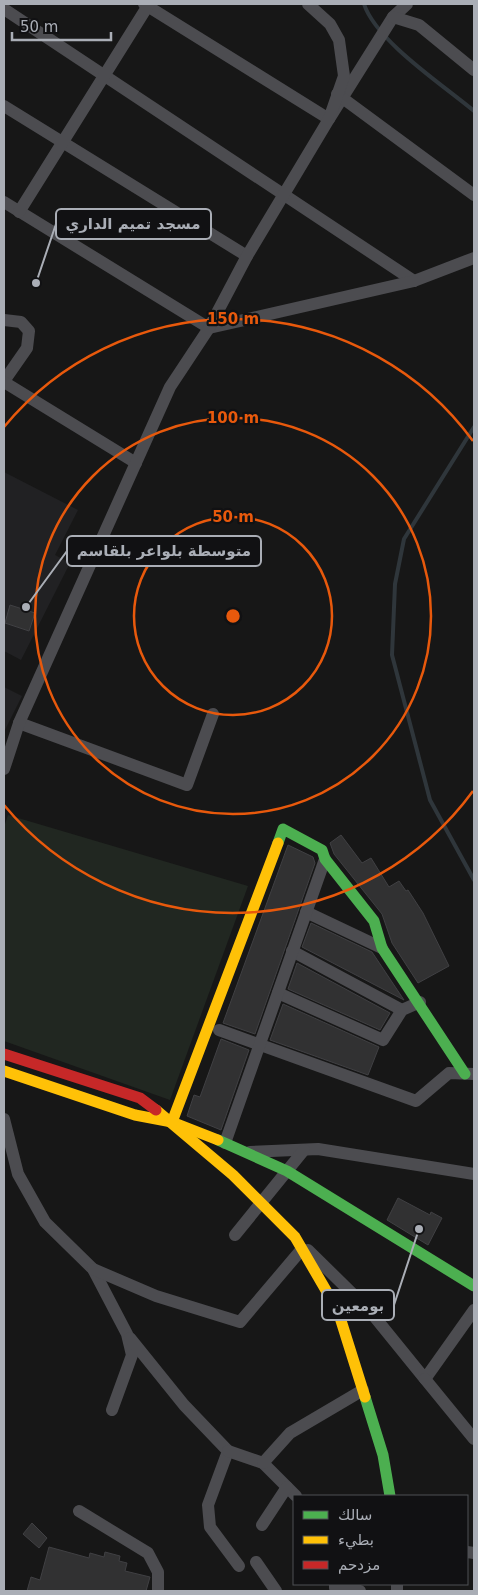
<svg xmlns="http://www.w3.org/2000/svg" width="478" height="1595" viewBox="0 0 478 1595" font-family="'DejaVu Sans',Cairo,sans-serif">
  <style>
    .built { fill: #212123 }
    .green { fill: #212721 }
    .lines { fill: none; stroke-linecap: round; stroke-linejoin: round }
    .stream { stroke: #2f363b; stroke-width: 4 }
    .building { fill: #313132; stroke: #404043 }
    .street { stroke: #4c4c50; stroke-width: 12 }
    .fast { stroke: #4caf50; stroke-width: 11 }
    .slow { stroke: #ffc107; stroke-width: 11 }
    .jam { stroke: #c62828; stroke-width: 11 }
    .ring { fill: none; stroke: #e8590c; stroke-width: 2.5 }
    .centre { fill: #e8590c; stroke: #111113; stroke-width: 2.5 }
    .ring-label { font-size: 15px; text-anchor: middle; font-weight: bold; fill: #e8590c; stroke: #111113; stroke-width: 4.5; stroke-linejoin: round; paint-order: stroke }
    .leader { fill: none; stroke: #aaaeb6; stroke-width: 2 }
    .callout-dot { fill: #aaaeb6; stroke: #111113; stroke-width: 2 }
    .callout { fill: #111113; stroke: #aaaeb6; stroke-width: 2 }
    .callout-label { font-size: 15px; text-anchor: middle; font-weight: bold; fill: #aaaeb6 }
  </style>
  <rect width="100%" height="100%" fill="#171717"/>
  <g class="built">
    <polygon points="4,472 78,510 55,555 70,563 21,660 4,651"/>
    <polygon points="4,687 22,696 4,732"/>
  </g>
  <polygon class="green" points="8,815 248,886 170,1100 4,1041 4,827"/>
  <g class="lines">
    <g class="stream">
      <path d="M 364,4 C 376,41 443,85 474,111"/>
      <polyline points="474,427 404,539 395,584 392,655 430,800 474,880"/>
    </g>
  </g>
  <g class="building">
    <polygon points="10,605 35,613 29,631 5,623"/>
    <polygon points="341,835 362,863 371,858 389,887 399,881 406,891 408,890 423,913 449,966 418,983 392,943 382,914 334,854 330,843"/>
    <polygon points="288,845 313,857 315,863 255,1034 223,1023"/>
    <polygon points="311,923 372,952 404,1000 302,947"/>
    <polygon points="297,963 390,1013 380,1030 288,989"/>
    <polygon points="283,1004 379,1047 368,1075 270,1040"/>
    <polygon points="221,1039 249,1050 221,1130 187,1116 194,1095 200,1097"/>
    <polygon points="398,1198 430,1215 431,1212 442,1218 428,1245 387,1220"/>
    <polygon points="32,1523 47,1538 39,1548 23,1534"/>
    <polygon points="49,1547 89,1558 90,1553 104,1557 105,1552 120,1556 119,1561 127,1563 125,1571 150,1577 146,1591 27,1591 31,1577 40,1580"/>
  </g>
  <g class="lines">
    <g class="street">
      <polyline points="144,4 329,119 393,17 407,4"/>
      <polyline points="4,9 414,281"/>
      <polyline points="393,17 419,25 474,70"/>
      <polyline points="337,94 474,195"/>
      <polyline points="4,106 247,256"/>
      <polyline points="4,202 209,328 414,281 474,258"/>
      <polyline points="19,212 149,4"/>
      <polyline points="4,320 21,322 29,331 27,348 4,381"/>
      <polyline points="4,382 136,463"/>
      <polyline points="19,723 187,785 213,714"/>
      <polyline points="4,769 19,723 170,387 209,328 247,256 329,119 344,76 339,40 330,24 308,4"/>
      <polyline points="306,912 382,948"/>
      <polyline points="292,951 402,1010"/>
      <polyline points="278,993 383,1040 402,1010 420,1002"/>
      <polyline points="219,1030 416,1101 449,1073 474,1074"/>
      <polyline points="4,1119 18,1174 45,1222 93,1269 127,1334 132,1355 112,1410"/>
      <polyline points="225,1143 325,859"/>
      <polyline points="250,1152 318,1149 474,1174"/>
      <polyline points="235,1235 304,1150"/>
      <polyline points="308,1250 369,1310 425,1379 474,1310"/>
      <polyline points="93,1269 156,1296 240,1322 302,1249"/>
      <polyline points="130,1338 184,1405 228,1451 208,1505 210,1527 239,1566"/>
      <polyline points="425,1379 474,1439"/>
      <polyline points="228,1451 263,1463 296,1496"/>
      <polyline points="263,1463 290,1433 363,1390"/>
      <polyline points="79,1511 148,1553 158,1572 158,1591"/>
      <polyline points="262,1525 287,1487"/>
      <polyline points="467,1552 474,1553"/>
      <polyline points="256,1562 276,1591"/>
      <polyline points="335,1584 335,1588 360,1591"/>
      <polyline points="397,1584 397,1591"/>
    </g>
    <g class="fast">
      <polyline points="278,843 283,829 322,850 325,859 374,921 382,948 465,1074"/>
      <polyline points="218,1140 287,1171 474,1286"/>
      <polyline points="365,1397 383,1455 390,1496"/>
    </g>
    <g class="slow">
      <polyline points="4,1071 135,1115 172,1122 218,1140"/>
      <polyline points="156,1110 233,1175 295,1237 338,1311 365,1397"/>
      <polyline points="172,1122 278,843"/>
    </g>
    <polyline class="jam" points="4,1054 140,1098 156,1110"/>
  </g>
  <g class="ring">
    <circle cx="233" cy="616" r="99"/>
    <circle cx="233" cy="616" r="198"/>
    <path d="M473 791A297 297 0 0 1 4 805M4 427A297 297 0 0 1 473 441"/>
  </g>
  <circle cx="233" cy="616" r="8" class="centre"/>
  <g class="ring-label">
    <text x="233" y="324">150 m</text>
    <text x="233" y="423">100 m</text>
    <text x="233" y="522">50 m</text>
  </g>
  <path class="leader" d="M36 283L56 224M26 607L67 551M419 1229L394 1305"/>
  <g class="callout-dot">
    <circle cx="36" cy="283" r="5"/>
    <circle cx="26" cy="607" r="5"/>
    <circle cx="419" cy="1229" r="5"/>
  </g>
  <g class="callout">
    <rect x="56" y="209" width="155" height="30" rx="5"/>
    <rect x="67" y="536" width="194" height="30" rx="5"/>
    <rect x="322" y="1290" width="72" height="30" rx="5"/>
  </g>
  <g class="callout-label">
    <text x="133" y="229">مسجد تميم الداري</text>
    <text x="164" y="556">متوسطة بلواعر بلقاسم</text>
    <text x="358" y="1311">بومعين</text>
  </g>
  <rect width="478" height="1595" fill="none" stroke="#aaaeb6" stroke-width="10"/>
  <rect x="293" y="1495" width="175" height="90" fill="#111113" stroke="#4e5054"/>
  <rect x="303" y="1511" width="25" height="8" fill="#4caf50" stroke="#4e5054"/>
  <text x="338" y="1520" font-size="15" fill="#aaaeb6">سالك</text>
  <rect x="303" y="1536" width="25" height="8" fill="#ffc107" stroke="#4e5054"/>
  <text x="338" y="1545" font-size="15" fill="#aaaeb6">بطيء</text>
  <rect x="303" y="1561" width="25" height="8" fill="#c62828" stroke="#4e5054"/>
  <text x="338" y="1570" font-size="15" fill="#aaaeb6">مزدحم</text>
  <path d="M12 32v8h99v-8" fill="none" stroke="#aaaeb6" stroke-width="2.5"/>
  <text x="20" y="32" font-size="15" fill="#aaaeb6" stroke="#111113" stroke-width="4" paint-order="stroke">50 m</text>
</svg>
